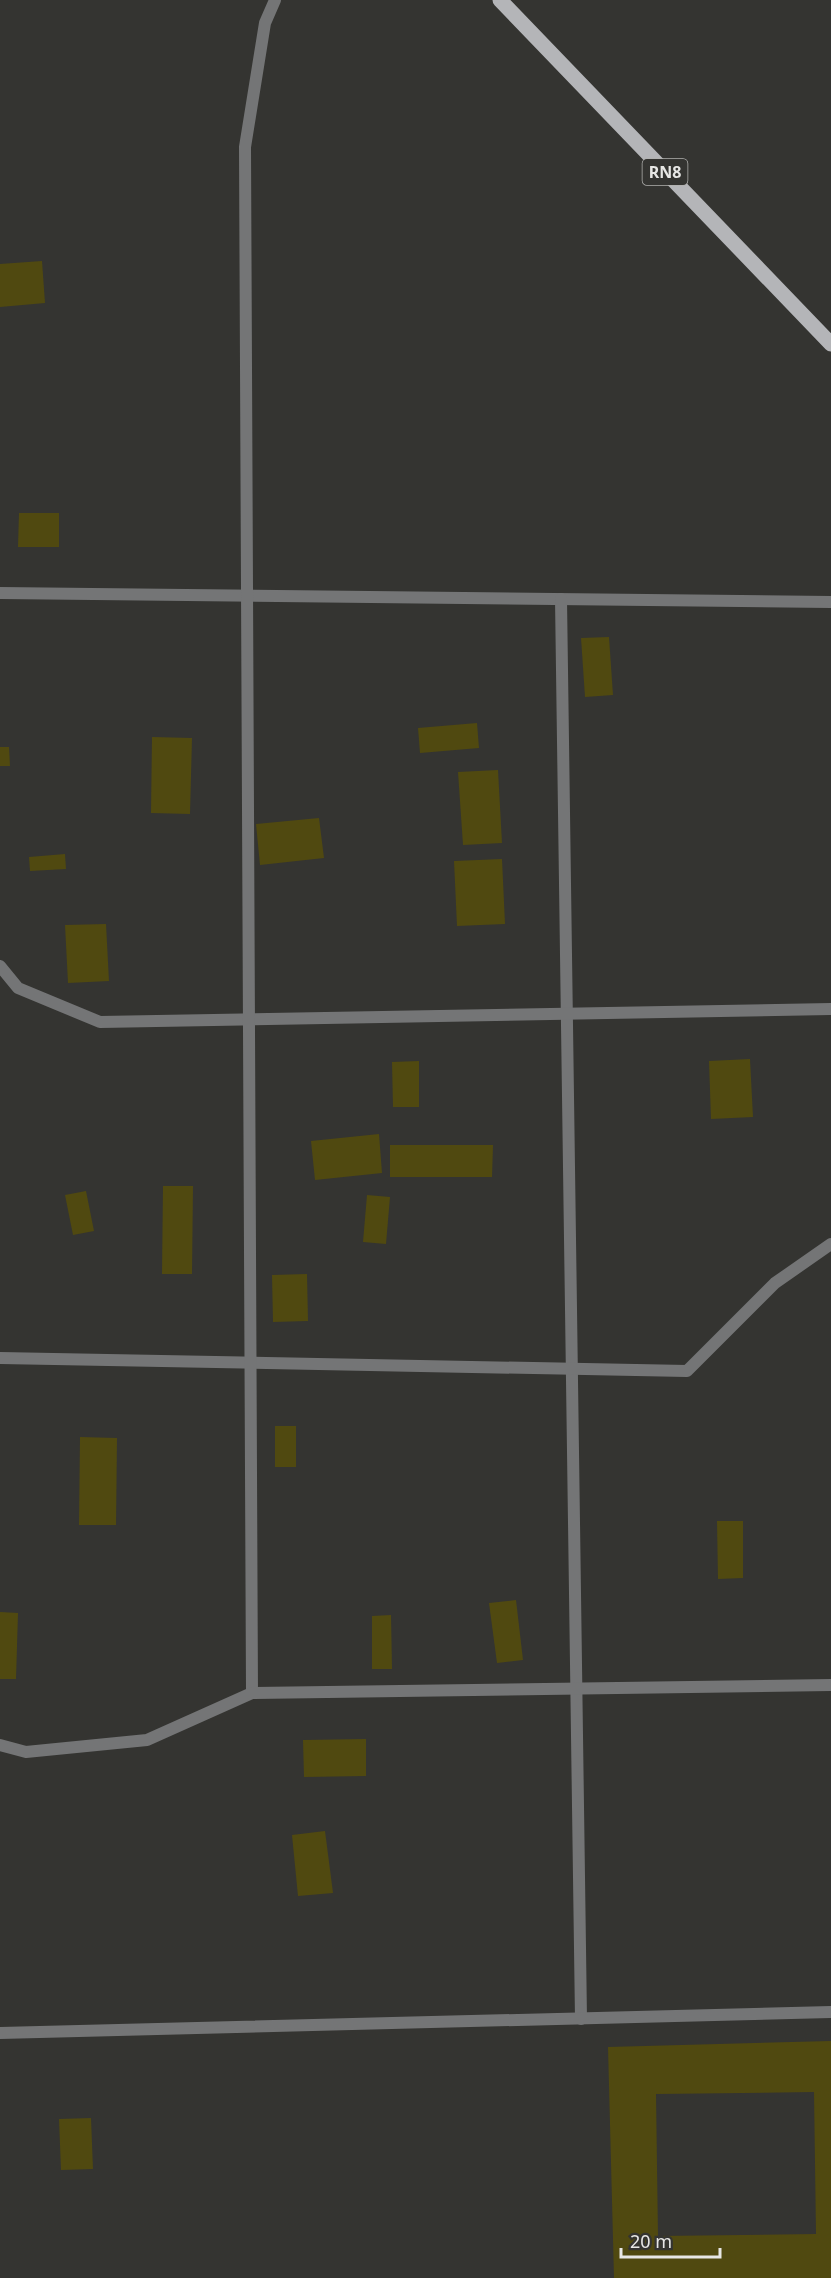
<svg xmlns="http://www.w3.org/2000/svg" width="831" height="2278" viewBox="0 0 831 2278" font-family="'Noto Sans',sans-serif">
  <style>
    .building { fill: #504910; fill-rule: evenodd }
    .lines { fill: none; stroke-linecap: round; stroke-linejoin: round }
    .street { stroke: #747576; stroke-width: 12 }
    .primary { stroke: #b4b5b8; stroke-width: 15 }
    .labels { text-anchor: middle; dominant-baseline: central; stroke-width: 6; stroke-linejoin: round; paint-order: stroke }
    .shield { fill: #343431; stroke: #b1b1af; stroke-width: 1.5 }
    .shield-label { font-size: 16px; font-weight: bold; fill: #e7e7e5 }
  </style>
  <rect width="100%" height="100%" fill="#343431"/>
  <g class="building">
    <polygon points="42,261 45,303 0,307 0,264"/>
    <polygon points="19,513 59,513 59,547 18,547"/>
    <polygon points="609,637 613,695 585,697 581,638"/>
    <polygon points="477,723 479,748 420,753 418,728"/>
    <polygon points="152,737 192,738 190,814 151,813"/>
    <polygon points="0,747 9,747 10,766 0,766"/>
    <polygon points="498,770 502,843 463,845 458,772"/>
    <polygon points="319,818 324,858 260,865 256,824"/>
    <polygon points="65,854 66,869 30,871 29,857"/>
    <polygon points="502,859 505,924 457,926 454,861"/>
    <polygon points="106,924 109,981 68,983 65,925"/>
    <polygon points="750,1059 753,1117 711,1119 709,1061"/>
    <polygon points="419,1061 419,1107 393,1107 392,1062"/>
    <polygon points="379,1134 382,1173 315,1180 311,1141"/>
    <polygon points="390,1145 493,1145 492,1177 390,1177"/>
    <polygon points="163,1186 193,1186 192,1274 162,1274"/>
    <polygon points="86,1191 94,1231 73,1235 65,1195"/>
    <polygon points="367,1195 390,1197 386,1244 363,1242"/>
    <polygon points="307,1274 308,1321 273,1322 272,1275"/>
    <rect x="275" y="1426" width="21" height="41"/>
    <polygon points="80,1437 117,1438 116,1525 79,1525"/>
    <polygon points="717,1521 743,1521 743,1578 718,1579"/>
    <polygon points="516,1600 523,1660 497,1663 489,1603"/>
    <polygon points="0,1612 18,1613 16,1679 0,1679"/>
    <polygon points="391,1615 392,1669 372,1669 372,1616"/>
    <polygon points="366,1739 366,1776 304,1777 303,1740"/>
    <polygon points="325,1831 333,1893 298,1896 292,1835"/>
    <path d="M 831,2041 L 831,2278 L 614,2278 L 608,2047 ZM 814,2092 L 816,2234 L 658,2236 L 656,2094 Z"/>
    <polygon points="91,2118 93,2169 61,2170 59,2119"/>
  </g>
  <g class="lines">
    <g class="street">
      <polyline points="0,593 831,602"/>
      <polyline points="561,599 581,2019"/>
      <polyline points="0,966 18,988 100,1022 831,1009"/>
      <polyline points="0,1358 687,1371 775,1283 831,1244"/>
      <polyline points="252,1693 245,147 265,23 275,0"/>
      <polyline points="0,1745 26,1752 147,1740 252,1693 831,1685"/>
      <polyline points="0,2033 831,2012"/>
    </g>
    <polyline class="primary" points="500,0 831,344"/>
  </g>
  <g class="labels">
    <rect class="shield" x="642.5" y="159" width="45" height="26" rx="4.5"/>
    <g class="shield-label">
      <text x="665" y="172">RN8</text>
    </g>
  </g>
  <path d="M621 2248v9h99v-9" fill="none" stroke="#e7e7e5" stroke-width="3"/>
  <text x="630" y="2248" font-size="18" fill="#e7e7e5" stroke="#343431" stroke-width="4.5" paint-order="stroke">20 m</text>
</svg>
